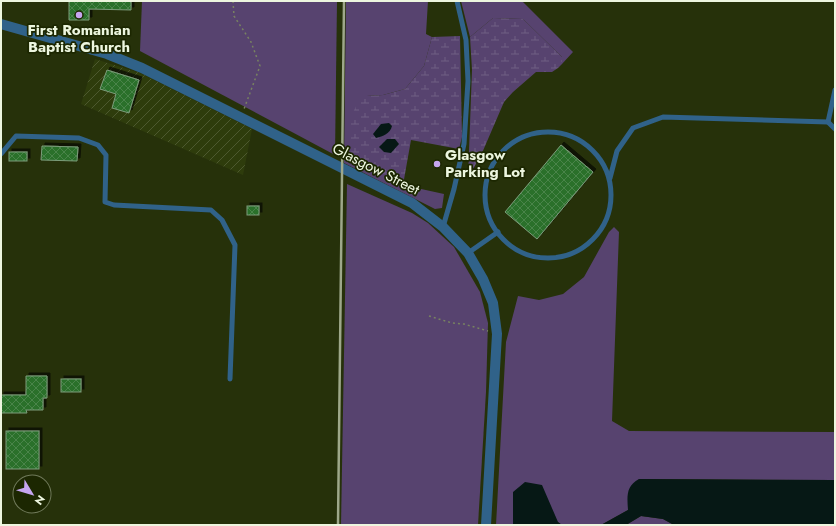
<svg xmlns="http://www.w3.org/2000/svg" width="836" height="526" viewBox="0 0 836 526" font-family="Jost,sans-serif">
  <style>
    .industrial { fill: url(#industrial-furrows) }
    .grass { fill: #57436f }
    .wetland { fill: url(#wetland-marsh) }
    .water { fill: #061815 }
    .building { fill: url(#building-cross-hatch); stroke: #7c9d7b; filter: url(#shadow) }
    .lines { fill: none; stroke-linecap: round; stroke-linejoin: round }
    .path { stroke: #788261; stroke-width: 1.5; stroke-dasharray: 2 3; stroke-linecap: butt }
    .lane { stroke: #306289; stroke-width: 5 }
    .street { stroke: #306289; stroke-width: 10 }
    .rail { stroke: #9ea88a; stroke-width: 2.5 }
    .poi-dot { fill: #c6a6f0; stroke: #1c2701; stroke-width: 1.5 }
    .labels { text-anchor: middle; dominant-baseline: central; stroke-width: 3.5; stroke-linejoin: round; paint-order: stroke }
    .poi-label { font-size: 15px; font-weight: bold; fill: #edf6df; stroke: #1c2701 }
    .street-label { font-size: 15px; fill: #edf6df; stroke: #1c2701 }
  </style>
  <defs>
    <pattern id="industrial-furrows" width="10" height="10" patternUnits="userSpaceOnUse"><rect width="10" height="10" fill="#2e3c0c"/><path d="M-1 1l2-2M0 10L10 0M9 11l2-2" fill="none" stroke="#4d592f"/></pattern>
    <pattern id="wetland-marsh" width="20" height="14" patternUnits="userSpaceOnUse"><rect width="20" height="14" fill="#57436f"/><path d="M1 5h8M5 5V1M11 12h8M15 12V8" fill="none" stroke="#6f5f83"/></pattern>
    <pattern id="building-cross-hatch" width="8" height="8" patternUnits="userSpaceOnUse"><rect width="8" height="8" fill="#2a6f2c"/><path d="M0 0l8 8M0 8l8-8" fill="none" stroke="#49844a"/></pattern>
    <filter id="shadow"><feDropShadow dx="3" dy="-3" stdDeviation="0" flood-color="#0009"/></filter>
  </defs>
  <rect width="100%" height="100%" fill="#26310a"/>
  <polygon class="industrial" points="95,59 140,73 252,129 243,175 81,104"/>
  <g class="grass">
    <polygon points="142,1 337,1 335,155 140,51"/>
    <polygon points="346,1 428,1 426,34 432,37 424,66 405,89 383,95 367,96 394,184 403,185 444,194 442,208 435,209 344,163"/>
    <polygon points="461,1 522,1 573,52 562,64 562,57 523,19 493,18 470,37"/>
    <polygon points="347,184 412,213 428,223 454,247 480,292 488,323 486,392 478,525 341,525"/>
    <polygon points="614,227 619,232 612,421 629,431 835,432 835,480 639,479 628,502 628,510 601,525 562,525 513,492 513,525 496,525 506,342 518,296 539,300 563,294 584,277 609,232"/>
    <polygon points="641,516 663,519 674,525 626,525"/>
  </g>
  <g class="wetland">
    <polygon points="493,18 523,19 562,57 562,64 558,68 552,72 536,72 513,92 504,102 482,153 468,178 472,70 470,37"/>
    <polygon points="460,36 462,137 459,149 411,140 403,185 394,184 351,164 351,117 357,104 367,96 383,95 405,89 424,66 432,37"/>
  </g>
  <g class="water">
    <path d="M 389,123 L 392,126 C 390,134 383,136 376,138 L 373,134 L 381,124 Z"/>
    <polygon points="387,139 395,139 399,144 391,153 384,152 379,147"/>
    <path d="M 639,479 L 835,480 L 835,525 L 674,525 L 663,519 L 641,516 L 626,525 L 601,525 L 628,510 C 627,496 626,486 639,479 Z"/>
    <polygon points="525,482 542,485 558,522 562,525 513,525 513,492"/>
  </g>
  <g class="building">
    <polygon points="69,1 131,1 131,10 89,9 89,20 69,20"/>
    <polygon points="107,70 139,80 129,113 112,108 116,94 100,89"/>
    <polygon points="561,145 593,172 537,239 505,212"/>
    <polygon points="42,146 78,147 77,161 41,160"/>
    <rect x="9" y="152" width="18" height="9"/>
    <rect x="247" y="206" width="12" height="9"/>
    <polygon points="26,376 47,376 47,398 43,398 43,410 26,410 27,413 1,413 1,395 26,395"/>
    <rect x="61" y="379" width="20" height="13"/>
    <rect x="6" y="431" width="33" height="38"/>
  </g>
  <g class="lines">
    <g class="path">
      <polyline points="233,1 234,16 251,42 260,66 244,109"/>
      <polyline points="429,316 452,323 464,324 488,331"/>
    </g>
    <g class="lane">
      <polyline points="828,122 835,129"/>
      <circle cx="548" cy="195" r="63"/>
      <polyline points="1,154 16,136 79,138 98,145 106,155 105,202 114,205 211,210 222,220 235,245 230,379"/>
      <polyline points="610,178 617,151 633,128 663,117 828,122 835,90"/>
      <polyline points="443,227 454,189 464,144 468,81 466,40 457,1"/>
      <polyline points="468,253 498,232"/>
    </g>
    <polyline class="street" points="1,24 107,54 142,68 412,203 443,227 468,253 483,279 493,303 497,334 486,525"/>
    <polyline class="rail" points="338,525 344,1"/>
  </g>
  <g class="poi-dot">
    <circle cx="79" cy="15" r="4"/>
    <circle cx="437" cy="164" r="4"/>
  </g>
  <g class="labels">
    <g class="poi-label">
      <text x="79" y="30">First Romanian<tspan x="79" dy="17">Baptist Church</tspan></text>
      <text x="445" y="155" text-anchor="start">Glasgow<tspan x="445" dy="17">Parking Lot</tspan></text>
    </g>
    <g class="street-label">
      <text transform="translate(376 169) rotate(27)">Glasgow Street</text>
    </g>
  </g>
  <rect width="836" height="526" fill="none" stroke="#edf6df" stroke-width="4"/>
  <g transform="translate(32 494) rotate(128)"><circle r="19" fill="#1c2701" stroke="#707a5a"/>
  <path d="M0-3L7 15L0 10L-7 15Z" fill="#c6a6f0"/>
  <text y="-6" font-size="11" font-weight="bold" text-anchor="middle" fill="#edf6df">N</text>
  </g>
</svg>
